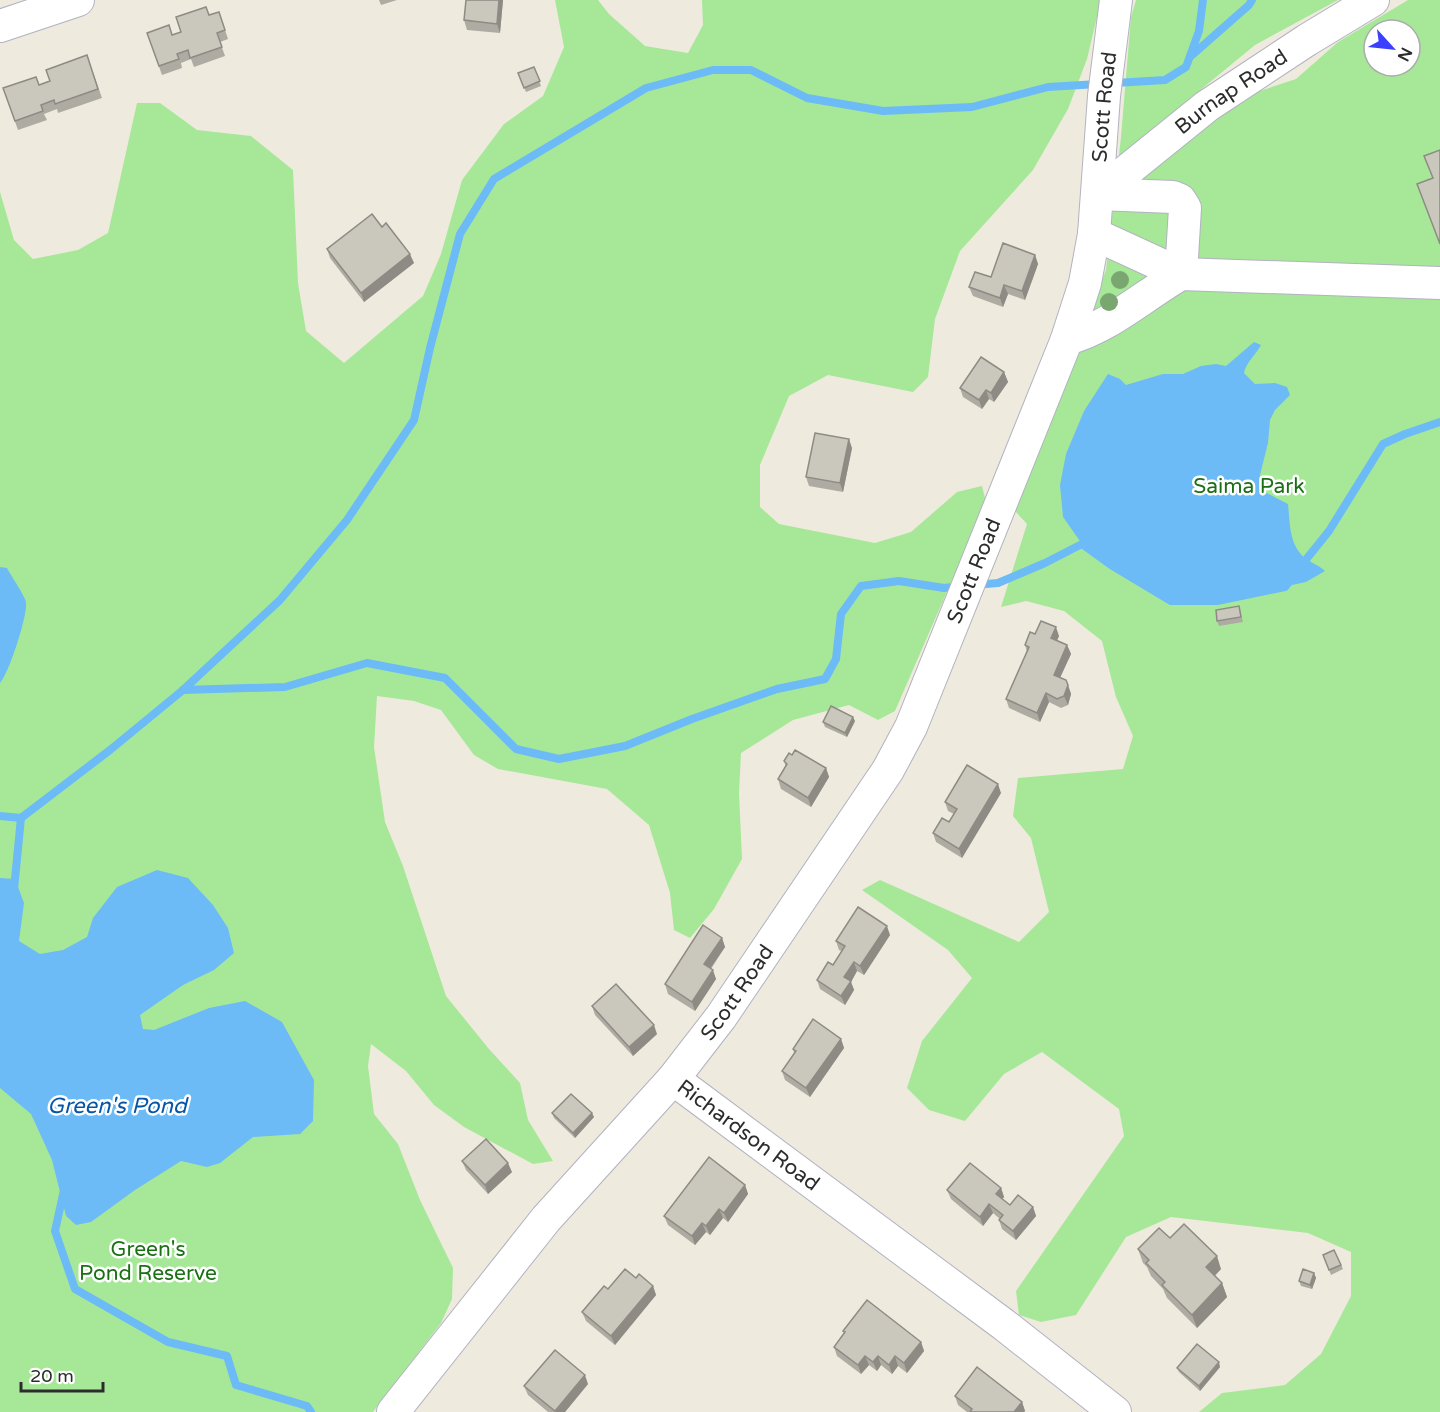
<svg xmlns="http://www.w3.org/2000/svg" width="1440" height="1412" viewBox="0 0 1440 1412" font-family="'Varela Round',sans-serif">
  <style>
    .green { fill: #a6e898; fill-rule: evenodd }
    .water { fill: #6cbbf6 }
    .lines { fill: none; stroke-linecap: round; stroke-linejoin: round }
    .stream { stroke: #6cbbf6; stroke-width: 8 }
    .minor-casing { stroke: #b2b2c1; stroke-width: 34 }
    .minor { stroke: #fff; stroke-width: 32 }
    .tree { fill: #7aa770 }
    .wall { fill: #aeaba3 }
    .shaded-wall { fill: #8d8b84 }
    .building { fill: #cac7bd; stroke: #8d8b84; stroke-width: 1.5 }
    .labels { text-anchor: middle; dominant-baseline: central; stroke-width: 5; stroke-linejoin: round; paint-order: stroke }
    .street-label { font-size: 21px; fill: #2c2c2c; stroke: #fff }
    .park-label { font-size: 21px; fill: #1b7016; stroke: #fff }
    .water-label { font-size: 22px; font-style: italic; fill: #0556a8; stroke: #fff }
  </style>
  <rect width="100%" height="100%" fill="#efeade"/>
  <g class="green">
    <polygon points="555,0 598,0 609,14 645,46 688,53 703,25 702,0 1101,0 1087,59 1068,109 1033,170 960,251 935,319 928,377 913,392 828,375 789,396 760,465 760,507 779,524 875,543 911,532 957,492 982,486 986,502 895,711 878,720 849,705 793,720 741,753 739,793 742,859 714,909 690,938 674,930 670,893 649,825 607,789 498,769 474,755 441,710 414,701 377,696 374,747 385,822 403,866 446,996 489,1049 520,1083 528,1120 553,1161 533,1164 464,1127 434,1105 406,1071 371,1044 368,1066 374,1114 398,1144 420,1200 453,1268 452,1299 441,1323 373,1412 0,1412 0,192 14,240 33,259 78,250 108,233 137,103 160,103 197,130 251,136 293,170 298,283 306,331 344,363 423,296 441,254 462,180 504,124 543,96 564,47"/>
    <path d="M 1136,0 L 1338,0 L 1255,45 L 1159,124 L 1296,79 L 1338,42 L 1408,0 L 1440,0 L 1440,1412 L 1199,1412 L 1222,1393 L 1285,1385 L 1321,1354 L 1351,1296 L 1351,1252 L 1308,1233 L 1171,1217 L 1126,1237 L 1076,1315 L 1041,1322 L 1019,1315 L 1016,1291 L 1124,1136 L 1119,1109 L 1042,1052 L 1004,1074 L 965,1121 L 929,1110 L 907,1088 L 922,1041 L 972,978 L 948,950 L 862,890 L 880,880 L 1019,942 L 1049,912 L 1031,838 L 1013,816 L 1018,778 L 1123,769 L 1133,736 L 1116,697 L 1102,641 L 1064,611 L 1026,601 L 1001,607 L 1027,524 L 1014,510 L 1074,358 L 1083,348 L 1094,312 L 1092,305 L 1106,270 L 1121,137 L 1131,17 ZM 1374,30 L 1410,30 L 1410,66 L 1374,66 Z"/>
  </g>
  <g class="water">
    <path d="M 1254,342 L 1261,345 C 1256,355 1246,362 1244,373 L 1255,384 L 1275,383 L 1287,387 L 1290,395 L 1275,410 L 1270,420 L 1268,443 L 1260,475 L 1263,491 L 1288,504 C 1290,523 1289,545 1305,558 C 1311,563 1319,565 1325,571 L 1306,582 L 1217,601 L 1171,601 L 1111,565 L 1082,544 L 1063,517 L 1060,485 L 1066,454 L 1084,411 L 1108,374 L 1120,379 L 1126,385 L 1163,374 L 1183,374 L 1201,366 L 1216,364 L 1226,366 Z"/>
    <path d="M 0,567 L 7,568 C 11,576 24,594 26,602 C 28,615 9,673 0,683 Z"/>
    <polygon points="157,870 188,878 213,905 228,928 234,953 214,970 183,985 140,1015 143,1029 154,1030 209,1008 245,1001 282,1022 314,1080 313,1121 300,1134 253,1137 220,1163 207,1167 181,1161 135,1190 91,1222 76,1225 66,1216 52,1160 31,1114 0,1088 0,878 15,879 24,903 19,941 40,954 63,950 87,937 93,918 117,887"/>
  </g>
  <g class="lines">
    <g class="stream">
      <polyline points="1191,56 1249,5 1252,0"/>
      <polyline points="1300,567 1329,531 1383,444 1405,434 1440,422"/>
      <polyline points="974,585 998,583 1045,563 1082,544 1111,565 1171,601 1217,601 1285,587 1289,582"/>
      <polyline points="183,690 285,687 367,663 445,678 516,749 559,759 625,746 692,719 777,689 825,679 836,659 841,614 861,586 899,581 944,588 962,586"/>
      <polyline points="0,816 21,818 110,750 183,690 280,600 347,520 414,420 430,348 460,234 494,179 646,88 713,70 751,70 807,98 883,111 972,107 1048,87 1165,80 1186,67 1199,31 1203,0"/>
      <polyline points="14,889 21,818"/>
      <polyline points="64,1190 55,1231 75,1289 168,1342 227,1356 236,1385 307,1406 311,1412"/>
    </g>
    <defs>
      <g id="minor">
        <polyline points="0,26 78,0"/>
        <path id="s1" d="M 1098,194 L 1207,106 L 1307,40 L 1373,0"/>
        <polyline points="1094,234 1181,274 1440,283"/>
        <path d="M 1067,339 C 1110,327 1143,296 1181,274 L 1185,208 L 1180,200 L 1173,197 L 1098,194"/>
        <path id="s2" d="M 673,1079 L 1003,1324 L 1115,1412"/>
        <path id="s3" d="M 393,1412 L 546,1219 L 673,1079 L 721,1017 L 888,770 L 911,727 L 1067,339 L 1085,283 L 1094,234 L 1104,96 L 1116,0"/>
      </g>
    </defs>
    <use href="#minor" class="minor-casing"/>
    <use href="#minor" class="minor"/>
  </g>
  <g class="tree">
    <circle cx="1120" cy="280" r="9"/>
    <circle cx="1109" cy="302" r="9"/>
  </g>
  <g class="wall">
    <polygon points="379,0 397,0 381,5"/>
    <polygon points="466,0 503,0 500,33 467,30 464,20"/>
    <polygon points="219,12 228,39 220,42 225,56 194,67 191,59 181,63 182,68 162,75 147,33 172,35 181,32 209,15"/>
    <polygon points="87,55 102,98 58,113 57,109 44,114 47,120 18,130 3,88 39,85 50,81"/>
    <polygon points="534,67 541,86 526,92 518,73"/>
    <polygon points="382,227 414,263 364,302 330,258 327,249"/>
    <polygon points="1035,255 1038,264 1025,300 1008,294 1003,307 973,296 969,287 991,277"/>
    <polygon points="1004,372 1008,382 994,402 989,399 982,409 963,397 960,388"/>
    <polygon points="852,448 843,492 809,486 806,477"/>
    <polygon points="1239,606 1243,622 1219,626 1217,621"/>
    <polygon points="1035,634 1059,636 1057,640 1067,645 1071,654 1060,678 1068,685 1071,694 1068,705 1061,708 1049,702 1040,722 1009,708 1006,699 1027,652 1025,645"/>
    <polygon points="855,721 847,737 825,727 823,722"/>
    <polygon points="792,755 826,768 829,777 811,807 781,789 778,779 786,767 784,761"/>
    <polygon points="1001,793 962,858 936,842 933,833 949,822 954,814 948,811 945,802"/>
    <polygon points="890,935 864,975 857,971 851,982 854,990 845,1005 820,989 817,980 833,965 842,951 839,950 836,941"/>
    <polygon points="722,938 725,947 711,969 716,979 695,1011 668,994 665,984"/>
    <polygon points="592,1006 657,1034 633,1056 595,1015"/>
    <polygon points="841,1039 844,1048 810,1097 785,1080 782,1071 794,1053 793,1049"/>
    <polygon points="552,1113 594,1117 575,1138 554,1118"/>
    <polygon points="462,1161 512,1172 488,1194 466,1170"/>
    <polygon points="745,1185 748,1194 728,1222 723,1218 710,1235 706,1232 695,1245 668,1225 664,1216"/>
    <polygon points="1001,1188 1004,1197 1002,1199 1010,1205 1033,1207 1036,1216 1016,1240 1002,1229 999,1220 1000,1219 993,1213 983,1226 951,1199 947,1190"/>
    <polygon points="1170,1238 1221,1269 1215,1276 1222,1283 1227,1297 1197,1328 1167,1298 1163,1289 1151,1276 1147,1267 1143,1263 1138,1249"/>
    <polygon points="1334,1250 1343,1269 1331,1275 1323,1255"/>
    <polygon points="1314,1273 1316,1278 1312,1289 1301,1286 1299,1281"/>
    <polygon points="636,1278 653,1286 656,1295 615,1345 586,1321 582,1312 608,1289"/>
    <polygon points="843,1331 921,1342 924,1351 907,1373 898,1366 892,1374 881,1365 877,1371 869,1365 861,1374 837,1356 834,1347 844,1334"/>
    <polygon points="1220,1367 1200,1391 1179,1372 1177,1368"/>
    <polygon points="588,1384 565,1412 548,1412 528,1395 524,1386"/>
    <polygon points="955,1396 1022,1402 1025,1411 1024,1412 967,1412 958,1405"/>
  </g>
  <g class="shaded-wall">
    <polygon points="499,0 503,0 500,33 497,24"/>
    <polygon points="410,254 414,263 364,302 361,293"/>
    <polygon points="1035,255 1038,264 1025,300 1022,291"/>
    <polygon points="1004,285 1008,294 1003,307 1000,298"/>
    <polygon points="1004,372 1008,382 994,402 991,393"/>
    <polygon points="986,390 989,399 982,409 979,400"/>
    <polygon points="849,439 852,448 843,492 840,483"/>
    <polygon points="1056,627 1059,636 1054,647 1051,638"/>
    <polygon points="1067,645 1071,654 1057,684 1054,675"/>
    <polygon points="1068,685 1071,694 1068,705 1064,696"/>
    <polygon points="1046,693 1049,702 1040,722 1037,713"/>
    <polygon points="853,717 855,721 847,737 845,733"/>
    <polygon points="826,768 829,777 811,807 808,798"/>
    <polygon points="998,784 1001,793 962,858 959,849"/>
    <polygon points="887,926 890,935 864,975 860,966"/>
    <polygon points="722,938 725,947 707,973 704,964"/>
    <polygon points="854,962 857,971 851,982 854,990 845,1005 841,996 844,977"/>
    <polygon points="713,970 716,979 695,1011 692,1002"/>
    <polygon points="654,1025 657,1034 633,1056 629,1047"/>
    <polygon points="841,1039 844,1048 810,1097 806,1088"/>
    <polygon points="592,1113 594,1117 575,1138 573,1133"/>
    <polygon points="508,1163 512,1172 488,1194 485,1185"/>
    <polygon points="745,1185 748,1194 728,1222 724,1213"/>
    <polygon points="1001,1188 1004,1197 999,1203 996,1194"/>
    <polygon points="989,1204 993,1213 983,1226 980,1217"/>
    <polygon points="1033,1207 1036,1216 1016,1240 1013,1231"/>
    <polygon points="719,1209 723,1218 710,1235 706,1226"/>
    <polygon points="702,1223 706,1232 695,1245 692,1236"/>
    <polygon points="1217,1256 1221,1269 1210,1280 1206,1267"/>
    <polygon points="1314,1273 1316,1278 1312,1289 1310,1285"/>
    <polygon points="1222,1283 1227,1297 1197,1328 1192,1315"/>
    <polygon points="653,1286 656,1295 615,1345 611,1336"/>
    <polygon points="921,1342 924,1351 907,1373 904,1363"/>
    <polygon points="865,1356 869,1365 861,1374 858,1365"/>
    <polygon points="878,1356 881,1365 877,1371 873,1362"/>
    <polygon points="895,1356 898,1366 892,1374 889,1365"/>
    <polygon points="1219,1362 1220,1367 1200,1391 1199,1386"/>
    <polygon points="585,1375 588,1384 565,1412 555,1412"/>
    <polygon points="1022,1402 1025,1411 1024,1412 1014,1412"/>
  </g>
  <g class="building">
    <polygon points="466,0 499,0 497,24 464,20"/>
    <polygon points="206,7 209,15 219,12 225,30 217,33 222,47 190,58 188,50 177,54 179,59 159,66 147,33 169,25 172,35 181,32 176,17"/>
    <polygon points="87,55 98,89 55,104 54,100 41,105 43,111 15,121 3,88 36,77 39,85 50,81 46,70"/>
    <polygon points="534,67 540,81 524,88 518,73"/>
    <polygon points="1440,150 1440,244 1417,184 1433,178 1424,156"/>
    <polygon points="372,214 382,227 386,223 410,254 361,293 327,249"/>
    <polygon points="1003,243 1035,255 1022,291 1004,285 1000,298 969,287 975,272 991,277"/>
    <polygon points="981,357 1004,372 991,393 986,390 979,400 960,388"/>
    <polygon points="815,433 849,439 840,483 806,477"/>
    <polygon points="1239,606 1241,617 1217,621 1216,610"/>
    <polygon points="1041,621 1056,627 1051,638 1067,645 1054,675 1066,680 1068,685 1064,696 1057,699 1046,693 1037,713 1006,699 1029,647 1025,645 1030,632 1035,634"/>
    <polygon points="831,706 853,717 845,733 823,722"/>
    <polygon points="795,750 826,768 808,798 778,779 787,764 784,761 789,753 792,755"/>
    <polygon points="967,765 998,784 959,849 933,833 942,818 949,822 957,809 945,802"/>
    <polygon points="858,907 887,926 860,966 854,962 844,977 851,981 841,996 817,980 828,962 833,965 845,946 836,941"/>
    <polygon points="703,925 722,938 704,964 713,970 692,1002 665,984"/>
    <polygon points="616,984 654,1025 629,1047 592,1006"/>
    <polygon points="813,1019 841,1039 806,1088 782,1071 796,1051 793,1049"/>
    <polygon points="571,1094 592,1113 573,1133 552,1113"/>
    <polygon points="486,1139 508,1163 485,1185 462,1161"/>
    <polygon points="709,1157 745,1185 724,1213 719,1209 706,1226 702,1223 692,1236 664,1216"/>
    <polygon points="970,1163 1001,1188 996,1194 1010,1205 1018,1195 1033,1207 1013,1231 999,1220 1003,1215 989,1204 980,1217 947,1190"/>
    <polygon points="1184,1224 1217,1256 1206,1267 1222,1283 1192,1315 1162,1285 1165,1282 1146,1263 1149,1260 1138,1249 1159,1228 1170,1238"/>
    <polygon points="1334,1250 1341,1265 1329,1270 1323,1255"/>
    <polygon points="625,1269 636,1278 639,1274 653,1286 611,1336 582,1312 604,1286 608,1289"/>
    <polygon points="1303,1269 1314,1273 1310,1285 1299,1281"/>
    <polygon points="867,1300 921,1342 904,1363 895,1356 889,1365 878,1356 873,1362 865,1356 858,1365 834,1347 845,1332 843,1331"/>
    <polygon points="1197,1344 1219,1362 1199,1386 1177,1368"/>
    <polygon points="555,1350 585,1375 555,1411 524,1386"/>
    <polygon points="977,1367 1022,1402 1014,1412 970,1412 972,1409 955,1396"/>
  </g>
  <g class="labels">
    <g class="street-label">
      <text stroke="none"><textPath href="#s1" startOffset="168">Burnap Road</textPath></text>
      <text stroke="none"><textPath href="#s3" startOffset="1515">Scott Road</textPath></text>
      <text stroke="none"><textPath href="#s3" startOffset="1029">Scott Road</textPath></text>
      <text stroke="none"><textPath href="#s3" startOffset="543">Scott Road</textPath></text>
      <text stroke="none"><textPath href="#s2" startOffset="94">Richardson Road</textPath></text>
    </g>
    <g class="park-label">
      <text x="1249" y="486">Saima Park</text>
      <text x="148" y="1249">Green's<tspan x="148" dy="24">Pond Reserve</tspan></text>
    </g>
    <g class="water-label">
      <text x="117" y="1106">Green's Pond</text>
    </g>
  </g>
  <g transform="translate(1392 48) rotate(117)"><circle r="28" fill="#ffffff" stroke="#ababab" stroke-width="1.5"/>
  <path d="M0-4.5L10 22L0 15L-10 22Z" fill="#3b40ff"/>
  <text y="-9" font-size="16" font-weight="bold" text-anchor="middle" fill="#2c2c2c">N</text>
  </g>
  <path d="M21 1382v9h82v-9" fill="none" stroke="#2c2c2c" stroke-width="3"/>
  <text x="30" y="1382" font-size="18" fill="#2c2c2c" stroke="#ffffff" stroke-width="4.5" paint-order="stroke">20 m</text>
</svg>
